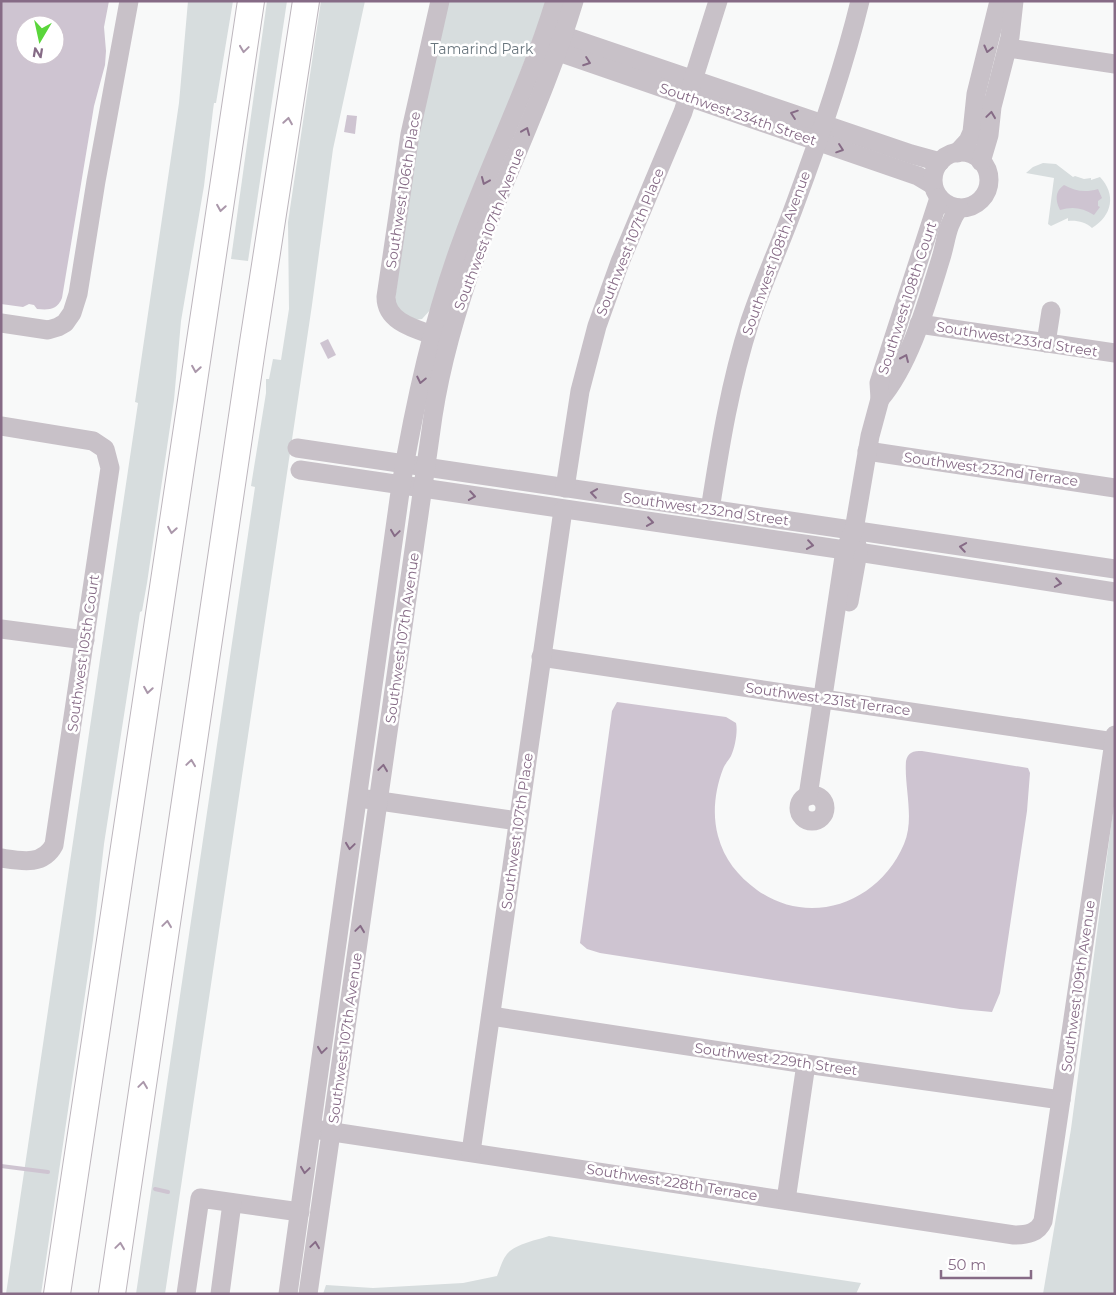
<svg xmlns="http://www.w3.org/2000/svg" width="1116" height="1295" viewBox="0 0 1116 1295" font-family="Montserrat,sans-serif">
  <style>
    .green { fill: #d7ddde }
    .water { fill: #cec4d1; fill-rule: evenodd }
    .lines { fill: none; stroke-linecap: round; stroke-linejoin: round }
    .stream { stroke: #cec4d1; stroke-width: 4 }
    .highway-casing { stroke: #bdb6bd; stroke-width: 28 }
    .minor { stroke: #c8c1c8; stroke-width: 19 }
    .highway { stroke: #fff; stroke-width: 26 }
    .oneway { stroke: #aa97aa }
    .oneway2 { stroke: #866b86 }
    .labels { text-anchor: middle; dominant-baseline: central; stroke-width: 5; stroke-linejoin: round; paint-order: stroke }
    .park-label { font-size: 14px; fill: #69767e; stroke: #fff }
    .street-label { font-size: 14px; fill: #866b86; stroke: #fff }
  </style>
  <rect width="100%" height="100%" fill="#f8f9f9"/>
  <g class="green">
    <polygon points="188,1 233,1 216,103 214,103 213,110 204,186 181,321 174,400 147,583 142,611 140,612 104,844 93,940 41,1294 6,1294 138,403 135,402 179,103"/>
    <polygon points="267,1 287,1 248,261 231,259"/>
    <polygon points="321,1 365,1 333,149 312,305 165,1294 136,1294 255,487 251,486 266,393 266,379 269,379 273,359 281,360 289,309 288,222"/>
    <polygon points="447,1 547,1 432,308 422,319 414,320 394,307 415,144"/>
    <path d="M 1043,163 L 1056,164 L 1073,177 L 1075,176 L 1084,179 L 1091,178 L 1091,180 L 1100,177 C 1116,194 1113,215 1092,228 C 1086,222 1076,220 1068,221 L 1068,218 L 1051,226 L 1048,224 L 1054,178 L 1026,173 L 1033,167 Z"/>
    <polygon points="1115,796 1115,1294 1043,1294 1071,1129"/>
    <path d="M 549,1236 L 861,1283 L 856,1294 L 323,1294 L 326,1285 L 373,1288 L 463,1283 L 497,1276 C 500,1269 502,1260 507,1254 C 515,1244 537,1240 549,1236 Z"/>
  </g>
  <g class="water">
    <path d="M 1,1 L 109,1 L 104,27 L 106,51 L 105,65 L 94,106 L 62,298 C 57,310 49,310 37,309 L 34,305 L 29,304 L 23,307 L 1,304 ZM 25,25 L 55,25 L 55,55 L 25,55 Z"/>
    <polygon points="347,115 357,116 355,134 344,132"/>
    <path d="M 1064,185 C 1075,191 1085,193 1098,189 L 1102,198 L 1098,201 L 1098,206 L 1100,207 L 1094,215 C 1083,208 1073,206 1060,210 C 1055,200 1055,191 1064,185 Z"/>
    <polygon points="328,339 336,355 328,359 320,343"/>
    <path d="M 617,702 L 726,717 L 736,723 C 738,731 735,748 731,756 C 728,761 725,764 723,769 C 715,790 712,814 718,836 C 724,859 738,876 757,890 C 810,928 879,903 904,844 C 915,818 904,788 906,761 C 908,752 913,751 922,751 L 1028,768 L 1030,773 L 1027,811 L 1000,993 L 992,1012 L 960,1009 L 600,953 L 587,949 L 580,943 L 612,711 Z"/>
  </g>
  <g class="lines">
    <g class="stream">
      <polyline points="1,1166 48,1172"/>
      <polyline points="155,1189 168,1192"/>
    </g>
    <defs>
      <g id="highway">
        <polyline points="57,1294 251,1"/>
        <polyline points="112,1294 252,349 306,1"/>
      </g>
    </defs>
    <use href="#highway" class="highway-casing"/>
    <g class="minor">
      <path d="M 440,1 L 410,134 L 386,297 C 386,325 422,330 443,339"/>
      <polyline points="553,32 911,154 940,162"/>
      <polyline points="547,48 918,176 933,185"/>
      <polyline points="1008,48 1115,64"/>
      <circle cx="961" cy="180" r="28"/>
      <polyline points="957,153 968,141 972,132 976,94 999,1"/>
      <polyline points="981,162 989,135 992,107 1010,37 1014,1"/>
      <polyline points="1,323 48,330 58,327 65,323 72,313 78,294 96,181 129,1"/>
      <polyline points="919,324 1115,353"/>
      <polyline points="1046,343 1051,311"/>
      <path d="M 880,399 C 910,364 927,303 941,258 C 947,238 946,227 959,208"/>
      <path d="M 1,426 L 93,441 L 105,449 L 110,468 L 54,845 C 43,866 21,861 1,858"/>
      <polyline points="297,448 1115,569"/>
      <polyline points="867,451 1115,488"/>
      <polyline points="300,470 845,550 1115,592"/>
      <polyline points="565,488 580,391 597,326 620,262 683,112 718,1"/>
      <path d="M 710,510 C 720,446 730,383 750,321 C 763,282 780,245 794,207 C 819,140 843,71 860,1"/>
      <polyline points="849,602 858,552 856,540"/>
      <polyline points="1,629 85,640"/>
      <polyline points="541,657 1114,742"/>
      <circle cx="812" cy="808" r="13"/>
      <polyline points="808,796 845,550 854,530 870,436 880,399 879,383 939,198"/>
      <polyline points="366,799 518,821"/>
      <polyline points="491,1016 806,1064 1061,1100"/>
      <path d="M 320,1130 L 1014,1235 C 1027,1235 1038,1233 1043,1221 L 1115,735"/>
      <polyline points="471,1152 563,510"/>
      <polyline points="786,1200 806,1064"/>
      <polyline points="186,1294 200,1198 300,1212"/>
      <polyline points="220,1294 232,1203"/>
      <path d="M 288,1294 L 401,485 C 415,401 433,318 463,238 C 492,159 530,83 555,1"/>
      <path d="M 308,1294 L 433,416 C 442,357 460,298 481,241 C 512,161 549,84 574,1"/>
    </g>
    <use href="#highway" class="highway"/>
  </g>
  <defs><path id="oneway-chevron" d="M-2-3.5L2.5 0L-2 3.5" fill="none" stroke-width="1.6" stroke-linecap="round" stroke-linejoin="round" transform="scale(1.25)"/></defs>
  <g class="oneway">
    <use href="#oneway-chevron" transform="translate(244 49) rotate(98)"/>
    <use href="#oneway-chevron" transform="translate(288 121) rotate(-81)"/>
    <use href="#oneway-chevron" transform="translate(221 208) rotate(99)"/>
    <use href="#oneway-chevron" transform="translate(196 369) rotate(99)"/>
    <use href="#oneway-chevron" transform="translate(172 530) rotate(99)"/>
    <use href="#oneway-chevron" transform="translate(148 690) rotate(99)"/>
    <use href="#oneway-chevron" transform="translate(191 763) rotate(-82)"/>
    <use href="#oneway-chevron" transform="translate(167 924) rotate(-82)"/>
    <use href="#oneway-chevron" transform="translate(143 1085) rotate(-82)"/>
    <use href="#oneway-chevron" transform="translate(120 1246) rotate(-82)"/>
  </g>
  <g class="oneway2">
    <use href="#oneway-chevron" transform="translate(988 49) rotate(104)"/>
    <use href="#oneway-chevron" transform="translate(587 62) rotate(20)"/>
    <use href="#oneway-chevron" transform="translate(794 114) rotate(-161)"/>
    <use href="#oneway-chevron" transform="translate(991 115) rotate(-82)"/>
    <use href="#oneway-chevron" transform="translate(526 131) rotate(-68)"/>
    <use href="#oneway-chevron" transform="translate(840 149) rotate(19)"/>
    <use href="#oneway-chevron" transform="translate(485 181) rotate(113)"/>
    <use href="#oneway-chevron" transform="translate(905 358) rotate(-66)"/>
    <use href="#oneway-chevron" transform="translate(421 380) rotate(102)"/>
    <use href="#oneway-chevron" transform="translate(594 493) rotate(-172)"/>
    <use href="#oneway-chevron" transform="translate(472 496) rotate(9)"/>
    <use href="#oneway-chevron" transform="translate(650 522) rotate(8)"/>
    <use href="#oneway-chevron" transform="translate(395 533) rotate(98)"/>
    <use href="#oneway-chevron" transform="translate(810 545) rotate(8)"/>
    <use href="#oneway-chevron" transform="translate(963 547) rotate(-171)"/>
    <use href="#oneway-chevron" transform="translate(1058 583) rotate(9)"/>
    <use href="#oneway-chevron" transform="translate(383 768) rotate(-82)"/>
    <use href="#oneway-chevron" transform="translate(350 846) rotate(98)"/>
    <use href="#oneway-chevron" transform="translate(360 929) rotate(-82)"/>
    <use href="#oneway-chevron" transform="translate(322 1050) rotate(98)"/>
    <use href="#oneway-chevron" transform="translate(305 1170) rotate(98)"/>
    <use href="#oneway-chevron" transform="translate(315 1245) rotate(-82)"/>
  </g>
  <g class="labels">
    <g class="park-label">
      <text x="482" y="49">Tamarind Park</text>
    </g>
    <g class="street-label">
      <text transform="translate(738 114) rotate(19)">Southwest 234th Street</text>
      <text transform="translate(403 190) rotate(-81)">Southwest 106th Place</text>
      <text transform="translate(489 229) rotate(-69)">Southwest 107th Avenue</text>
      <text transform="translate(630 242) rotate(-68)">Southwest 107th Place</text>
      <text transform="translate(776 253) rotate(-70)">Southwest 108th Avenue</text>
      <text transform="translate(907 298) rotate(-72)">Southwest 108th Court</text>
      <text transform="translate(1017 339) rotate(9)">Southwest 233rd Street</text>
      <text transform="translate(991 469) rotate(8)">Southwest 232nd Terrace</text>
      <text transform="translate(706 509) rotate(8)">Southwest 232nd Street</text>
      <text transform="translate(402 638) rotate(-82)">Southwest 107th Avenue</text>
      <text transform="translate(83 653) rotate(-82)">Southwest 105th Court</text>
      <text transform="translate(828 699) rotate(8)">Southwest 231st Terrace</text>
      <text transform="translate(517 831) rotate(-82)">Southwest 107th Place</text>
      <text transform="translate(1078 986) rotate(-82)">Southwest 109th Avenue</text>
      <text transform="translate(345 1038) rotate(-82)">Southwest 107th Avenue</text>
      <text transform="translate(776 1059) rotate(8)">Southwest 229th Street</text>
      <text transform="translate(672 1182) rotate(9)">Southwest 228th Terrace</text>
    </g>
  </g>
  <rect width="1116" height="1295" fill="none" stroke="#866b86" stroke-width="5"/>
  <g transform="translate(40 40) rotate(189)"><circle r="24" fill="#ffffff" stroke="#cfc4cf"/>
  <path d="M0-4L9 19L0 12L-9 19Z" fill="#5ad63b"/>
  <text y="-8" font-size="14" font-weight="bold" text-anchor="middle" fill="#866b86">N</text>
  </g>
  <path d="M941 1270v8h90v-8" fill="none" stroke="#866b86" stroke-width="2.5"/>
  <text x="948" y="1270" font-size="15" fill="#866b86" stroke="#ffffff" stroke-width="4" paint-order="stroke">50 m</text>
</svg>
